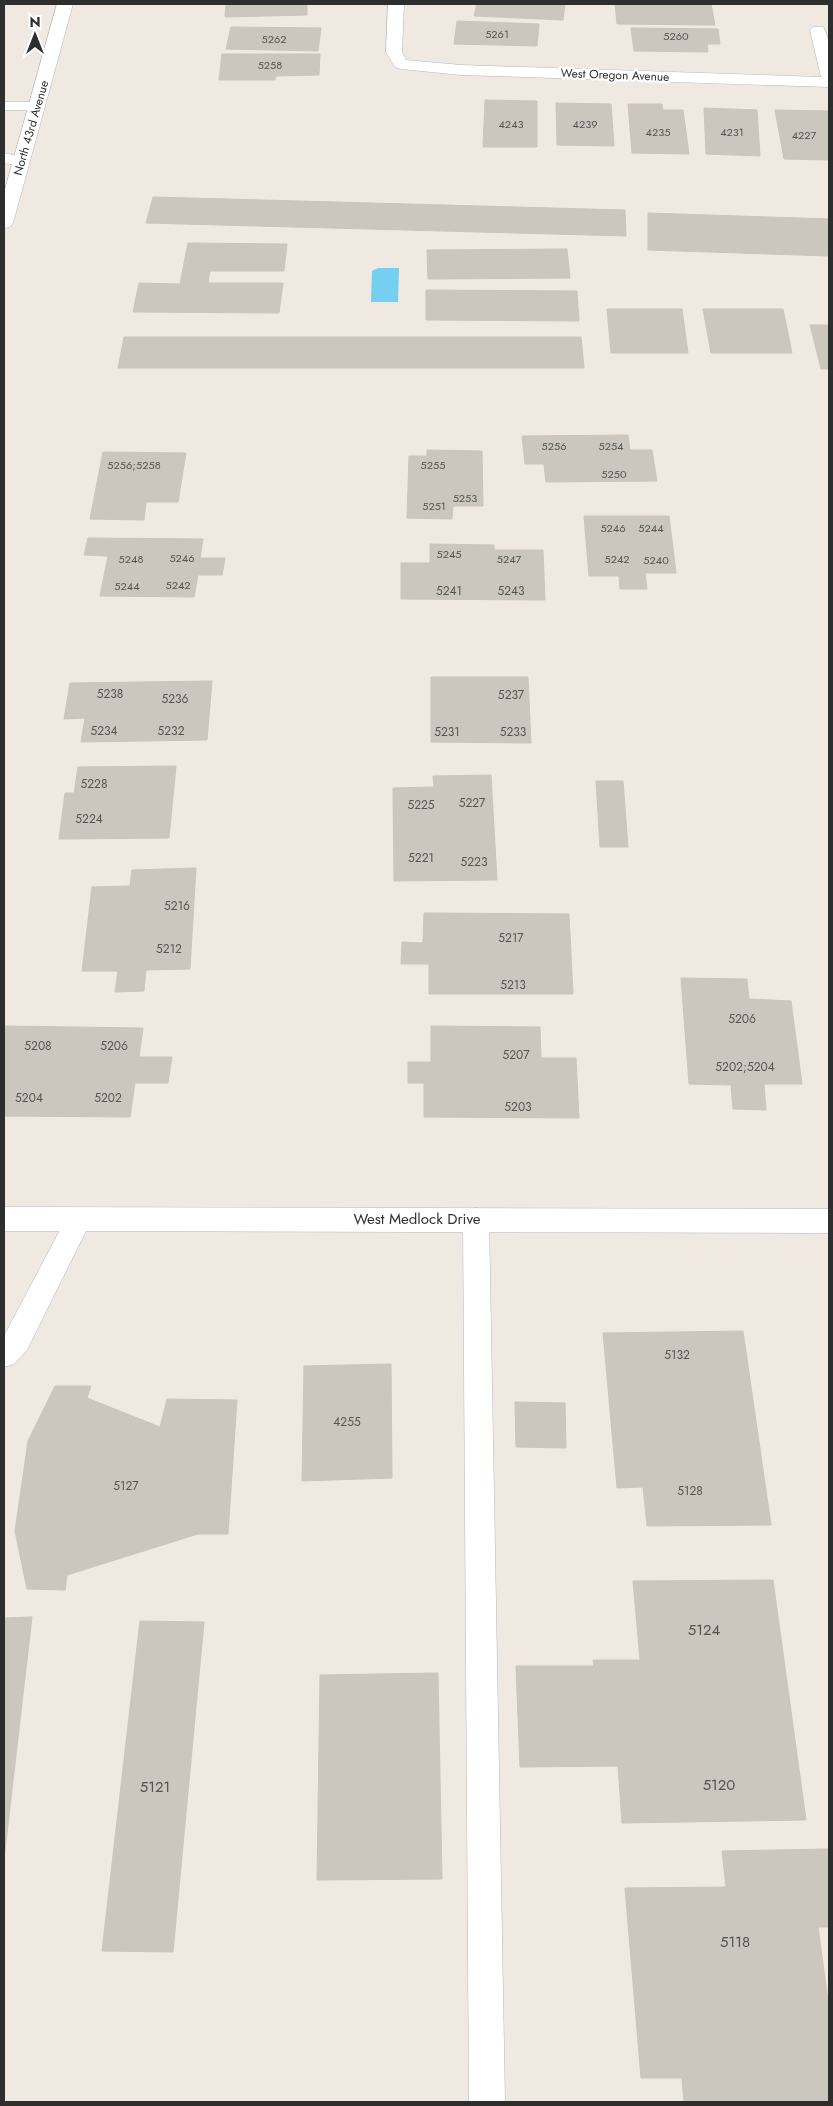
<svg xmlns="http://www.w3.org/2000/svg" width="833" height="2106" viewBox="0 0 833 2106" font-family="Jost,sans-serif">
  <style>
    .water { fill: #75cff0 }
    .building { fill: #cbc7bf; stroke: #cbc5ba }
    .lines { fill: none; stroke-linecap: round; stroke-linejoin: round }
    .service-casing { stroke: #b4b7c1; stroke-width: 1 }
    .minor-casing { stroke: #b4b7c1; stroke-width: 1 }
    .secondary-casing { stroke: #b4b7c1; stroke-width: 1 }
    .service { fill: #fff; fill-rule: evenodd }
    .minor { fill: #fff; fill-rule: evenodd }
    .secondary { fill: #fff; fill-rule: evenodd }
    .labels { text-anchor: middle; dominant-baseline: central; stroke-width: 4.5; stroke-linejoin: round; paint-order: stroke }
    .far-number-label { font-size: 11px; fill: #555452 }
    .far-street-label { font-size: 12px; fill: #2e2e2e; stroke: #fff }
    .number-label { font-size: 12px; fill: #555452 }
    .street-label { font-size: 15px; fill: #2e2e2e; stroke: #fff }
    .near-number-label { font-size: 15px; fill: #555452 }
  </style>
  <rect width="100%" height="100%" fill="#efe9e1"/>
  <polygon class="water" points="378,268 399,268 398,302 371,302 372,271"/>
  <g class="building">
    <polygon points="226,4 307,4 307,15 225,17"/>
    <polygon points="477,4 565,4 563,20 474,16"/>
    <polygon points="615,4 711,4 715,25 617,24"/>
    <polygon points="457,21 539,24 537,46 454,44"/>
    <polygon points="231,27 321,28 318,51 226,49"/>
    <polygon points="631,28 718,29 720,44 707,44 708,52 634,51"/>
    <polygon points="222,54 320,54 319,75 276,76 275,80 219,80"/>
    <polygon points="485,100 537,101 537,147 483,147"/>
    <polygon points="556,103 611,104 614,146 557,145"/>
    <polygon points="628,104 662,104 663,110 683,110 689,154 632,153"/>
    <polygon points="704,108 757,110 760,156 706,154"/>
    <polygon points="775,110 829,111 829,160 784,159"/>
    <polygon points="153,197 625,210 626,236 146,223"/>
    <polygon points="648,213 829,219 829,256 648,250"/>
    <polygon points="188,243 287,244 284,271 210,271 208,283 283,283 279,313 133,312 139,283 180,284"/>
    <polygon points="567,249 570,278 428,279 427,250"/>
    <polygon points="426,290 577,291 579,321 426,320"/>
    <polygon points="607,309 682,309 688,353 611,353"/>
    <polygon points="703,309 783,309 792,353 711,353"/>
    <polygon points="810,325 829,325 829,369 821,369"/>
    <polygon points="124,337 581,337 584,368 118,368"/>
    <polygon points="628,435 630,450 652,450 657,481 546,482 544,464 525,464 522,436"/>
    <polygon points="427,450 482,451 483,506 453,506 452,519 407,518 409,456 427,456"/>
    <polygon points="103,452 186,453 178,502 146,502 144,520 90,519"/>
    <polygon points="584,516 669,516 676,573 645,573 647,589 620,589 619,576 589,576"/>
    <polygon points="88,538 203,539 200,558 225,558 222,575 198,575 194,597 100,596 108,556 84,555"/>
    <polygon points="430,544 494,545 494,550 543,550 545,600 401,599 401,563 430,563"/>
    <polygon points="431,677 528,677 531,743 431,742"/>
    <polygon points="212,681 207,740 81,742 85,718 64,719 70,683"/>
    <polygon points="176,766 169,838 59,839 65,793 74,793 78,767"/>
    <polygon points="491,775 497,880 394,881 393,788 434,787 433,776"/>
    <polygon points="596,781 623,781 628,847 600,847"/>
    <polygon points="196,868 190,969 146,970 144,991 115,992 118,971 82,971 92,887 130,886 132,870"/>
    <polygon points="424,913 569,914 573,994 429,994 429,964 401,964 402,942 423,943"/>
    <polygon points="681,978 747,979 749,999 791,1001 802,1084 764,1084 766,1110 733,1109 731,1085 689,1084"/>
    <polygon points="4,1026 143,1028 139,1057 172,1057 168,1083 135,1083 130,1117 4,1116"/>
    <polygon points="431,1026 540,1027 541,1058 576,1058 579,1118 424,1117 424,1083 408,1083 408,1062 431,1062"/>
    <polygon points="743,1331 771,1525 647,1526 643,1487 617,1488 603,1333"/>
    <polygon points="391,1364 392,1478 302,1481 304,1366"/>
    <polygon points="55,1386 91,1386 87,1398 160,1427 167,1399 237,1400 228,1534 198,1534 67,1575 65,1590 27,1589 15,1531 28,1441"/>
    <polygon points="515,1402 565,1403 566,1448 516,1447"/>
    <polygon points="773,1580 806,1820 622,1823 618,1766 520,1767 516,1666 594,1666 593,1660 640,1660 633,1581"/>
    <polygon points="32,1617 4,1859 4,1618"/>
    <polygon points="140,1621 204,1622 173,1952 102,1951"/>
    <polygon points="438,1673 442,1879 317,1880 320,1675"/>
    <polygon points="829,1849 829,1927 818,1927 829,2008 829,2102 684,2102 682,2078 641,2078 625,1888 726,1887 722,1851"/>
  </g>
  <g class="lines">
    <defs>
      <g id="service">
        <polygon points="4,102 37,102 42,103 44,106 42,109 37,110 4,110"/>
        <polygon points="4,153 27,158 30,161 27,164 22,166 4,163"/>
        <polygon points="79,1208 88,1211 92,1219 27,1350 14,1364 4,1367 4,1336 70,1211"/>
        <polygon points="476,1208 485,1211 489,1219 505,2102 469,2102 463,1219 467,1211"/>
      </g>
      <g id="minor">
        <path d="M 388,4 L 404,4 L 402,52 L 406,60 L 461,65 L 821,77 L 810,30 L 813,27 L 823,27 C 833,42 829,69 829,87 L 461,75 L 401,69 L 395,67 L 386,52 Z"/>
        <polygon points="4,1207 829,1209 829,1233 4,1231"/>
      </g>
      <polygon id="secondary" points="57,4 73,4 13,223 10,227 4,228 4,193"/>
    </defs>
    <use href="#service" class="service-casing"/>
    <use href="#minor" class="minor-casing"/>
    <use href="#secondary" class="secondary-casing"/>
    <use href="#service" class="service"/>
    <use href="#minor" class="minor"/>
    <use href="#secondary" class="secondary"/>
  </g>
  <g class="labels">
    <g class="far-number-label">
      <text x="497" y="34">5261</text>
      <text x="676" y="36">5260</text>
      <text x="274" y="39">5262</text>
      <text x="270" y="65">5258</text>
      <text x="511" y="124">4243</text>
      <text x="585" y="124">4239</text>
      <text x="658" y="132">4235</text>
      <text x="732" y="132">4231</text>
      <text x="804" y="135">4227</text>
      <text x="554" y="446">5256</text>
      <text x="611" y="446">5254</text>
      <text x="134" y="465">5256;5258</text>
      <text x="433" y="465">5255</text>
      <text x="614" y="474">5250</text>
      <text x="465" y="498">5253</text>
      <text x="434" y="506">5251</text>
      <text x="613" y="528">5246</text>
      <text x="651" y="528">5244</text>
      <text x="449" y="554">5245</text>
      <text x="182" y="558">5246</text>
      <text x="131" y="559">5248</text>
      <text x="509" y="559">5247</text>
      <text x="617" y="559">5242</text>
      <text x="656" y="560">5240</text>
      <text x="178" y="585">5242</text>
      <text x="127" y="586">5244</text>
    </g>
    <g class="far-street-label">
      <text transform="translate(615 75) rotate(2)">West Oregon Avenue</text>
      <text transform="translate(31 128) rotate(-74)">North 43rd Avenue</text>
    </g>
    <g class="number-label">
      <text x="449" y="591">5241</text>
      <text x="511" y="591">5243</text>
      <text x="110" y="694">5238</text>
      <text x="511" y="695">5237</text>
      <text x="175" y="699">5236</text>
      <text x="104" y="731">5234</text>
      <text x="171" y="731">5232</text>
      <text x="447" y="732">5231</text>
      <text x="513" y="732">5233</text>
      <text x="94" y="784">5228</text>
      <text x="472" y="803">5227</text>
      <text x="421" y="805">5225</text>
      <text x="89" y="819">5224</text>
      <text x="421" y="858">5221</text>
      <text x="474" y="862">5223</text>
      <text x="177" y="906">5216</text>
      <text x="511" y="938">5217</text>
      <text x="169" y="949">5212</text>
      <text x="513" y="985">5213</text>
      <text x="742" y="1019">5206</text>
      <text x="38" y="1046">5208</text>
      <text x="114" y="1046">5206</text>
      <text x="516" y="1055">5207</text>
      <text x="745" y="1067">5202;5204</text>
      <text x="29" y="1098">5204</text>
      <text x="108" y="1098">5202</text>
      <text x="518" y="1107">5203</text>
      <text x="677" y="1355">5132</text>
      <text x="347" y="1422">4255</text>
      <text x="126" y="1486">5127</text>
      <text x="690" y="1491">5128</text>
    </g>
    <g class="street-label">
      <text x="417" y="1219">West Medlock Drive</text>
    </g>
    <g class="near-number-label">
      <text x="704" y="1630">5124</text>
      <text x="719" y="1785">5120</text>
      <text x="155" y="1787">5121</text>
      <text x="735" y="1942">5118</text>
    </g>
  </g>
  <rect width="833" height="2106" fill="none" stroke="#2e2e2e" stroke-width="10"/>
  <g transform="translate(35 35)" stroke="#ffffff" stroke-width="4" paint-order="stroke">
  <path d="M0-4L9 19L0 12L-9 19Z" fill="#2e2e2e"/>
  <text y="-8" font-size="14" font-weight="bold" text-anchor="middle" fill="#2e2e2e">N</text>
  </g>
</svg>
